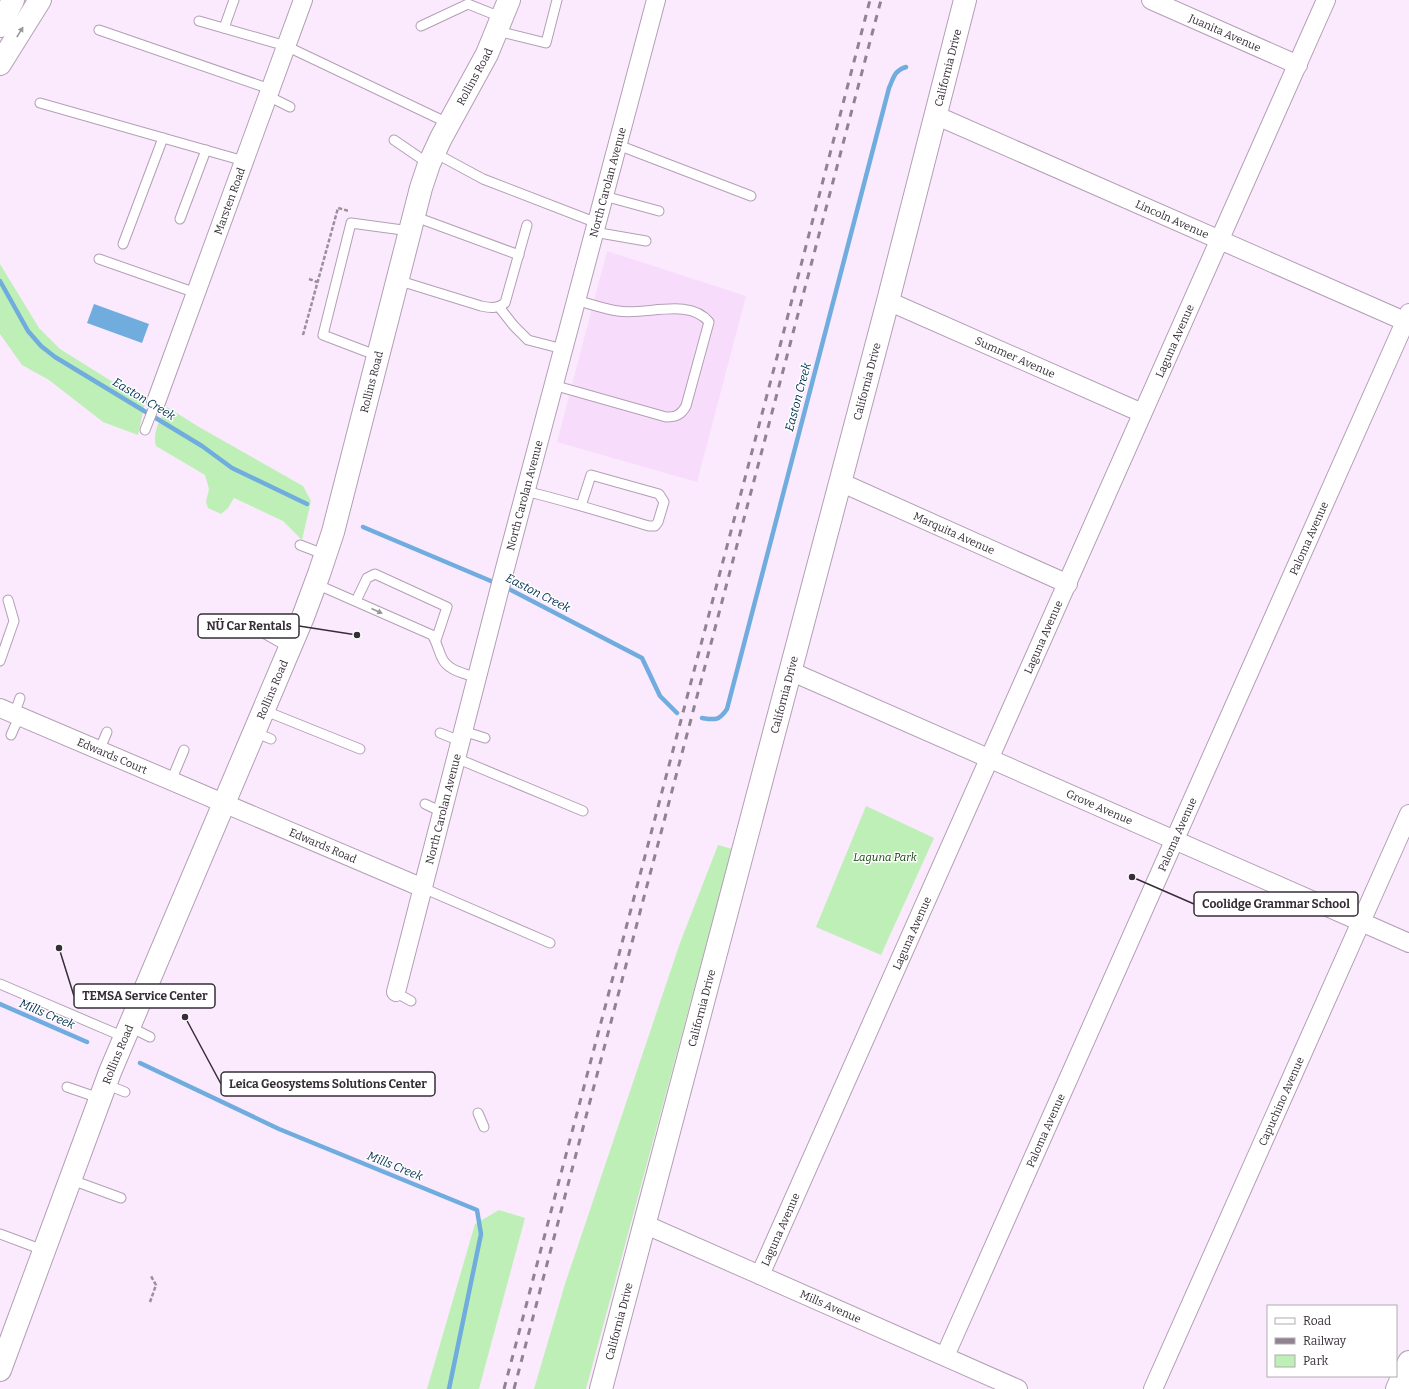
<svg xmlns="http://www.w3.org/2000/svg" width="1409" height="1389" viewBox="0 0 1409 1389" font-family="Bitter,serif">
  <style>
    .built { fill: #f7ddfb }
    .green { fill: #beefb6 }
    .water { fill: #70adde }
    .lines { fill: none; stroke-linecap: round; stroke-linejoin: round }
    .stream { stroke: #70adde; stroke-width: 4.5 }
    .service-casing { stroke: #b39fb5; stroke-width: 11 }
    .minor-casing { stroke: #b39fb5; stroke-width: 20 }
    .tertiary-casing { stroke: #b39fb5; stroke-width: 24 }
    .secondary-casing { stroke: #b39fb5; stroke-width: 24 }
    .primary-casing { stroke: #b39fb5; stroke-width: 24 }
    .motorway-casing { stroke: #b39fb5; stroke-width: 24 }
    .path { stroke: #9b8e9d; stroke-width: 2.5; stroke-dasharray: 4 2; stroke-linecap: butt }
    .service { stroke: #fff; stroke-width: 9 }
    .minor { stroke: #fff; stroke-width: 18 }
    .tertiary { stroke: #fff; stroke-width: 22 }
    .secondary { stroke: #fff; stroke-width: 22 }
    .primary { stroke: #fff; stroke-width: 22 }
    .motorway { stroke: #fff; stroke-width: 22 }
    .rail { stroke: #908391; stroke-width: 3; stroke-dasharray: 7 7; stroke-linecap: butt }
    .oneway { fill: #9a969b }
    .labels { text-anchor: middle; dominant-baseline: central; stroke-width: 3; stroke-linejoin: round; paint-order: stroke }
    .street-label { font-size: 11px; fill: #362e37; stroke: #fff }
    .park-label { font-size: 11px; font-style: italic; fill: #0f4208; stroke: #fff }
    .water-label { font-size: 12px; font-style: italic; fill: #003252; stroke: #fff }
    .leader { fill: none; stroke: #362e37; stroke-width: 1.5 }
    .callout-dot { fill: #362e37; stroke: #fff; stroke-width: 1.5 }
    .callout { fill: #fff; stroke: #362e37; stroke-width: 1.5 }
    .callout-label { font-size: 12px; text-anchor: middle; font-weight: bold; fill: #362e37 }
  </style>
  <rect width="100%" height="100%" fill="#fbeafd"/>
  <polygon class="built" points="607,251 746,296 697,482 557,442"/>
  <g class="green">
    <polygon points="0,264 39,328 60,349 145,402 138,435 103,422 49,380 22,365 0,334"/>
    <path d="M 167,407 L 199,427 L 303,486 L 311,501 L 302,540 L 283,521 L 234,498 L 228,508 L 221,514 L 208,508 L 206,502 L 209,489 L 205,475 L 156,446 C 152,434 160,418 167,407 Z"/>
    <polygon points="866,806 934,838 881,955 816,927"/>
    <polygon points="718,845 732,849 586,1389 534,1389 565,1284 680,943"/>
    <polygon points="499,1210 525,1218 479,1389 427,1389 475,1224"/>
  </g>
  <polygon class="water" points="94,304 149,324 142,343 87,323"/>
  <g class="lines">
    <g class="stream">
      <polyline points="0,281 28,331 41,346 55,357 202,446 232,468 307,504"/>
      <polyline points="363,527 498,584"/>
      <polyline points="505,587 642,658 660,696 677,713"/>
      <path d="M 702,718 C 715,720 719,721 727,709 L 889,88 C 894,77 894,71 906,67"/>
      <polyline points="0,1004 87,1042"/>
      <polyline points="140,1063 279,1129 477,1210 481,1234 449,1389"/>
    </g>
    <defs>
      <g id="service">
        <polyline points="199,21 286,46 450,124"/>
        <polyline points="421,26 468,4 503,18"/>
        <polyline points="224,28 234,0"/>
        <polyline points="99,30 270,89"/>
        <polyline points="497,31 546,43 557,0"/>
        <polyline points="268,96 290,107"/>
        <polyline points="40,103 244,161"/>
        <polyline points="394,140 429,164"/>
        <polyline points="618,145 751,196"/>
        <polyline points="435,153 483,179 597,223"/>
        <polyline points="604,196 659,211"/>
        <polyline points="413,216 519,255"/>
        <polyline points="180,219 206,150"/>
        <polyline points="594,232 646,241"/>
        <polyline points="123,244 163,138"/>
        <polyline points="99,259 196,293"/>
        <path d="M 397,280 L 481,306 C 490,308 497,309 505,303 L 527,225"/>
        <polyline points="499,307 514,326 528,340 563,349"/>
        <polyline points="378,356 323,335 351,223 410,231"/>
        <path d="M 553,385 L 666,417 C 676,417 681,415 686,406 L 709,322 C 689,297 645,316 618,311 C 604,309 590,304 576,300"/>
        <polyline points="145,430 156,402"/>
        <path d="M 525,491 C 567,501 608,514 649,526 L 655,526 L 658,522 L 664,502 L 659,494 L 591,475 L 581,506"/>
        <polyline points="300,545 326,555"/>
        <path d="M 316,584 L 432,635 C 437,642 438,650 442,658 C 448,671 464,673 477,678"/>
        <polyline points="356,601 367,578 375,574 447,607 436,640"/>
        <polyline points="244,622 290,648"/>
        <polyline points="0,661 14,621 8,600"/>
        <polyline points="263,710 360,749"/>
        <polyline points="14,715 20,698"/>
        <polyline points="463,731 485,738"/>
        <polyline points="254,732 271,739"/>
        <polyline points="440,733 460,741"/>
        <polyline points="11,735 19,717"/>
        <polyline points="99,751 107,732"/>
        <polyline points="456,758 583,811"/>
        <polyline points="171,781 184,750"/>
        <polyline points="425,804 442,812"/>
        <polyline points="423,888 550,943"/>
        <polyline points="0,984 124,1037"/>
        <polyline points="393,991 411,1001"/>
        <polyline points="130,1027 150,1037"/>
        <polyline points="105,1084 125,1092"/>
        <polyline points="67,1087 99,1098"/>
        <polyline points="478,1113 484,1127"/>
        <polyline points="69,1179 121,1198"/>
        <polyline points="0,1234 43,1250"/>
      </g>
      <g id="minor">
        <path id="s1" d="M 1151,0 L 1298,65"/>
        <path id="s2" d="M 935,115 L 1409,323"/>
        <path id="s3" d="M 888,301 L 1142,413"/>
        <path id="s4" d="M 156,402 L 303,0"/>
        <path id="s5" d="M 840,482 L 1068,584"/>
        <path id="s6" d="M 790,671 L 1409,943"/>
        <path id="s7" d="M 0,708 L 423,888"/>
        <path id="s8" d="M 396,992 L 504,572 L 656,0"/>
        <path id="s9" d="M 644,1224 L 1018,1389"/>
        <path id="s10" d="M 760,1275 L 1326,0"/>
        <path id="s11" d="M 945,1356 L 1409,313"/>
        <path id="s12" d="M 1153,1389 L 1409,814"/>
      </g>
      <g id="tertiary">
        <path id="s13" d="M 601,1389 L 888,301 L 965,0"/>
      </g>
      <g id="secondary">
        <path id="s14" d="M 0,1370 L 110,1072 L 303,617 L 319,574 L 333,532 L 421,188 L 429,164 L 441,138 L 487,54 L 509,0"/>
      </g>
      <polyline id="primary" points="1397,1389 1409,1362"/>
      <g id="motorway">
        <polyline points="0,26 13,0"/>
        <polyline points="0,64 40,0"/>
      </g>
    </defs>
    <use href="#service" class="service-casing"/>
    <use href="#minor" class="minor-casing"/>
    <use href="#tertiary" class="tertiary-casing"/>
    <use href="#secondary" class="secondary-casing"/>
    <use href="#primary" class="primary-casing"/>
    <use href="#motorway" class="motorway-casing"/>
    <g class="path">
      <polyline points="309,279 317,282"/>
      <polyline points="303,335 338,208 349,211"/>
      <polyline points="150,1302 156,1285 151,1276"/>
    </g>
    <use href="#service" class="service"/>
    <use href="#minor" class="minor"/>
    <use href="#tertiary" class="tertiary"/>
    <use href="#secondary" class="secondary"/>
    <use href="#primary" class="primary"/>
    <use href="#motorway" class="motorway"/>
    <g class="rail">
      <polyline points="504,1389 781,342 870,0"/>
      <polyline points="514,1389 881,0"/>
    </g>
  </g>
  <defs><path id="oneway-solid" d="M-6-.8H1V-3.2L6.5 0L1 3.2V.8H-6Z"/></defs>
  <g class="oneway">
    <use href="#oneway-solid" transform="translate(20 32) rotate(-58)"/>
    <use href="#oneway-solid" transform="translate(377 611) rotate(24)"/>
  </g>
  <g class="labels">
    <g class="street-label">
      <text stroke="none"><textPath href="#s1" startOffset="81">Juanita Avenue</textPath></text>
      <text stroke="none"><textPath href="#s13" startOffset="1366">California Drive</textPath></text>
      <text stroke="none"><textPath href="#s14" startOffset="1381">Rollins Road</textPath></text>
      <text stroke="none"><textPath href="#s8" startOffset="837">North Carolan Avenue</textPath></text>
      <text stroke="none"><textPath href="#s4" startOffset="214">Marsten Road</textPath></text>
      <text stroke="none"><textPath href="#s2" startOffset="259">Lincoln Avenue</textPath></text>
      <text stroke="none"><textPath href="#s10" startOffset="1022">Laguna Avenue</textPath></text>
      <text stroke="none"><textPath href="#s3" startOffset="139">Summer Avenue</textPath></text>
      <text stroke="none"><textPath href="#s14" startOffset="1057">Rollins Road</textPath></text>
      <text stroke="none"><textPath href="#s13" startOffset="1042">California Drive</textPath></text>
      <text stroke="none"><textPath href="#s8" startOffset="513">North Carolan Avenue</textPath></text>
      <text stroke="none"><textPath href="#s5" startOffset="125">Marquita Avenue</textPath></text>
      <text stroke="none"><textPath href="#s11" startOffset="895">Paloma Avenue</textPath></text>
      <text stroke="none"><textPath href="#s10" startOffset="698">Laguna Avenue</textPath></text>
      <text stroke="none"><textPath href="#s14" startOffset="733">Rollins Road</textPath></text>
      <text stroke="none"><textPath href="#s13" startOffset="718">California Drive</textPath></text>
      <text stroke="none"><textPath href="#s7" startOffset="122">Edwards Court</textPath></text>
      <text stroke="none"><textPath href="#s6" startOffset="338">Grove Avenue</textPath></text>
      <text stroke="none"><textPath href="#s8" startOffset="189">North Carolan Avenue</textPath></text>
      <text stroke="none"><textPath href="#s11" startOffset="571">Paloma Avenue</textPath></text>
      <text stroke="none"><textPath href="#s7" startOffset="351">Edwards Road</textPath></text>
      <text stroke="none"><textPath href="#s10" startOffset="374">Laguna Avenue</textPath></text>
      <text stroke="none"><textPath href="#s13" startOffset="394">California Drive</textPath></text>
      <text stroke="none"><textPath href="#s14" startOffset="337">Rollins Road</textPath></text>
      <text stroke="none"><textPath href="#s12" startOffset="315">Capuchino Avenue</textPath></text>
      <text stroke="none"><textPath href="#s11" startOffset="247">Paloma Avenue</textPath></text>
      <text stroke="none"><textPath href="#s10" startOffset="50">Laguna Avenue</textPath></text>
      <text stroke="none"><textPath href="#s9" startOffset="204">Mills Avenue</textPath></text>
      <text stroke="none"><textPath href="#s13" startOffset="70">California Drive</textPath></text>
    </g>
    <g class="park-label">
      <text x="885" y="857">Laguna Park</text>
    </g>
    <g class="water-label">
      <text transform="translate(798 397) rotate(-75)">Easton Creek</text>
      <text transform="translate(144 399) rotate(31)">Easton Creek</text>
      <text transform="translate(538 593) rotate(27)">Easton Creek</text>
      <text transform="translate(47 1014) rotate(23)">Mills Creek</text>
      <text transform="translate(395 1166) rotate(22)">Mills Creek</text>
    </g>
  </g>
  <path class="leader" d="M357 635L299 626M1132 877L1194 904M59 948L74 996M185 1017L221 1084"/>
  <g class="callout-dot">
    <circle cx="357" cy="635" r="4"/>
    <circle cx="1132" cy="877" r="4"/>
    <circle cx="59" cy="948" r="4"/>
    <circle cx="185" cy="1017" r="4"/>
  </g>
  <g class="callout">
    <rect x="198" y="614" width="101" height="24" rx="4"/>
    <rect x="1194" y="892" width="164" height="24" rx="4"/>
    <rect x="74" y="984" width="141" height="24" rx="4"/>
    <rect x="221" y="1072" width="214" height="24" rx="4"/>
  </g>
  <g class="callout-label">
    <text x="249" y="630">NÜ Car Rentals</text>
    <text x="1276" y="908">Coolidge Grammar School</text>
    <text x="145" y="1000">TEMSA Service Center</text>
    <text x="328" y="1088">Leica Geosystems Solutions Center</text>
  </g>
  <rect x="1267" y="1305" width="130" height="72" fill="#ffffff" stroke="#afabaf"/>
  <rect x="1275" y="1318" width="20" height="6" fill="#ffffff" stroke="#afabaf"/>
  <text x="1303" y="1325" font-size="12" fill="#362e37">Road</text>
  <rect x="1275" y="1338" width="20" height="6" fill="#908391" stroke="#afabaf"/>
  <text x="1303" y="1345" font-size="12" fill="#362e37">Railway</text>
  <rect x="1275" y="1355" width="20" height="12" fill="#beefb6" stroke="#afabaf"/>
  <text x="1303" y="1365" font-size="12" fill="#362e37">Park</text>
</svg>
